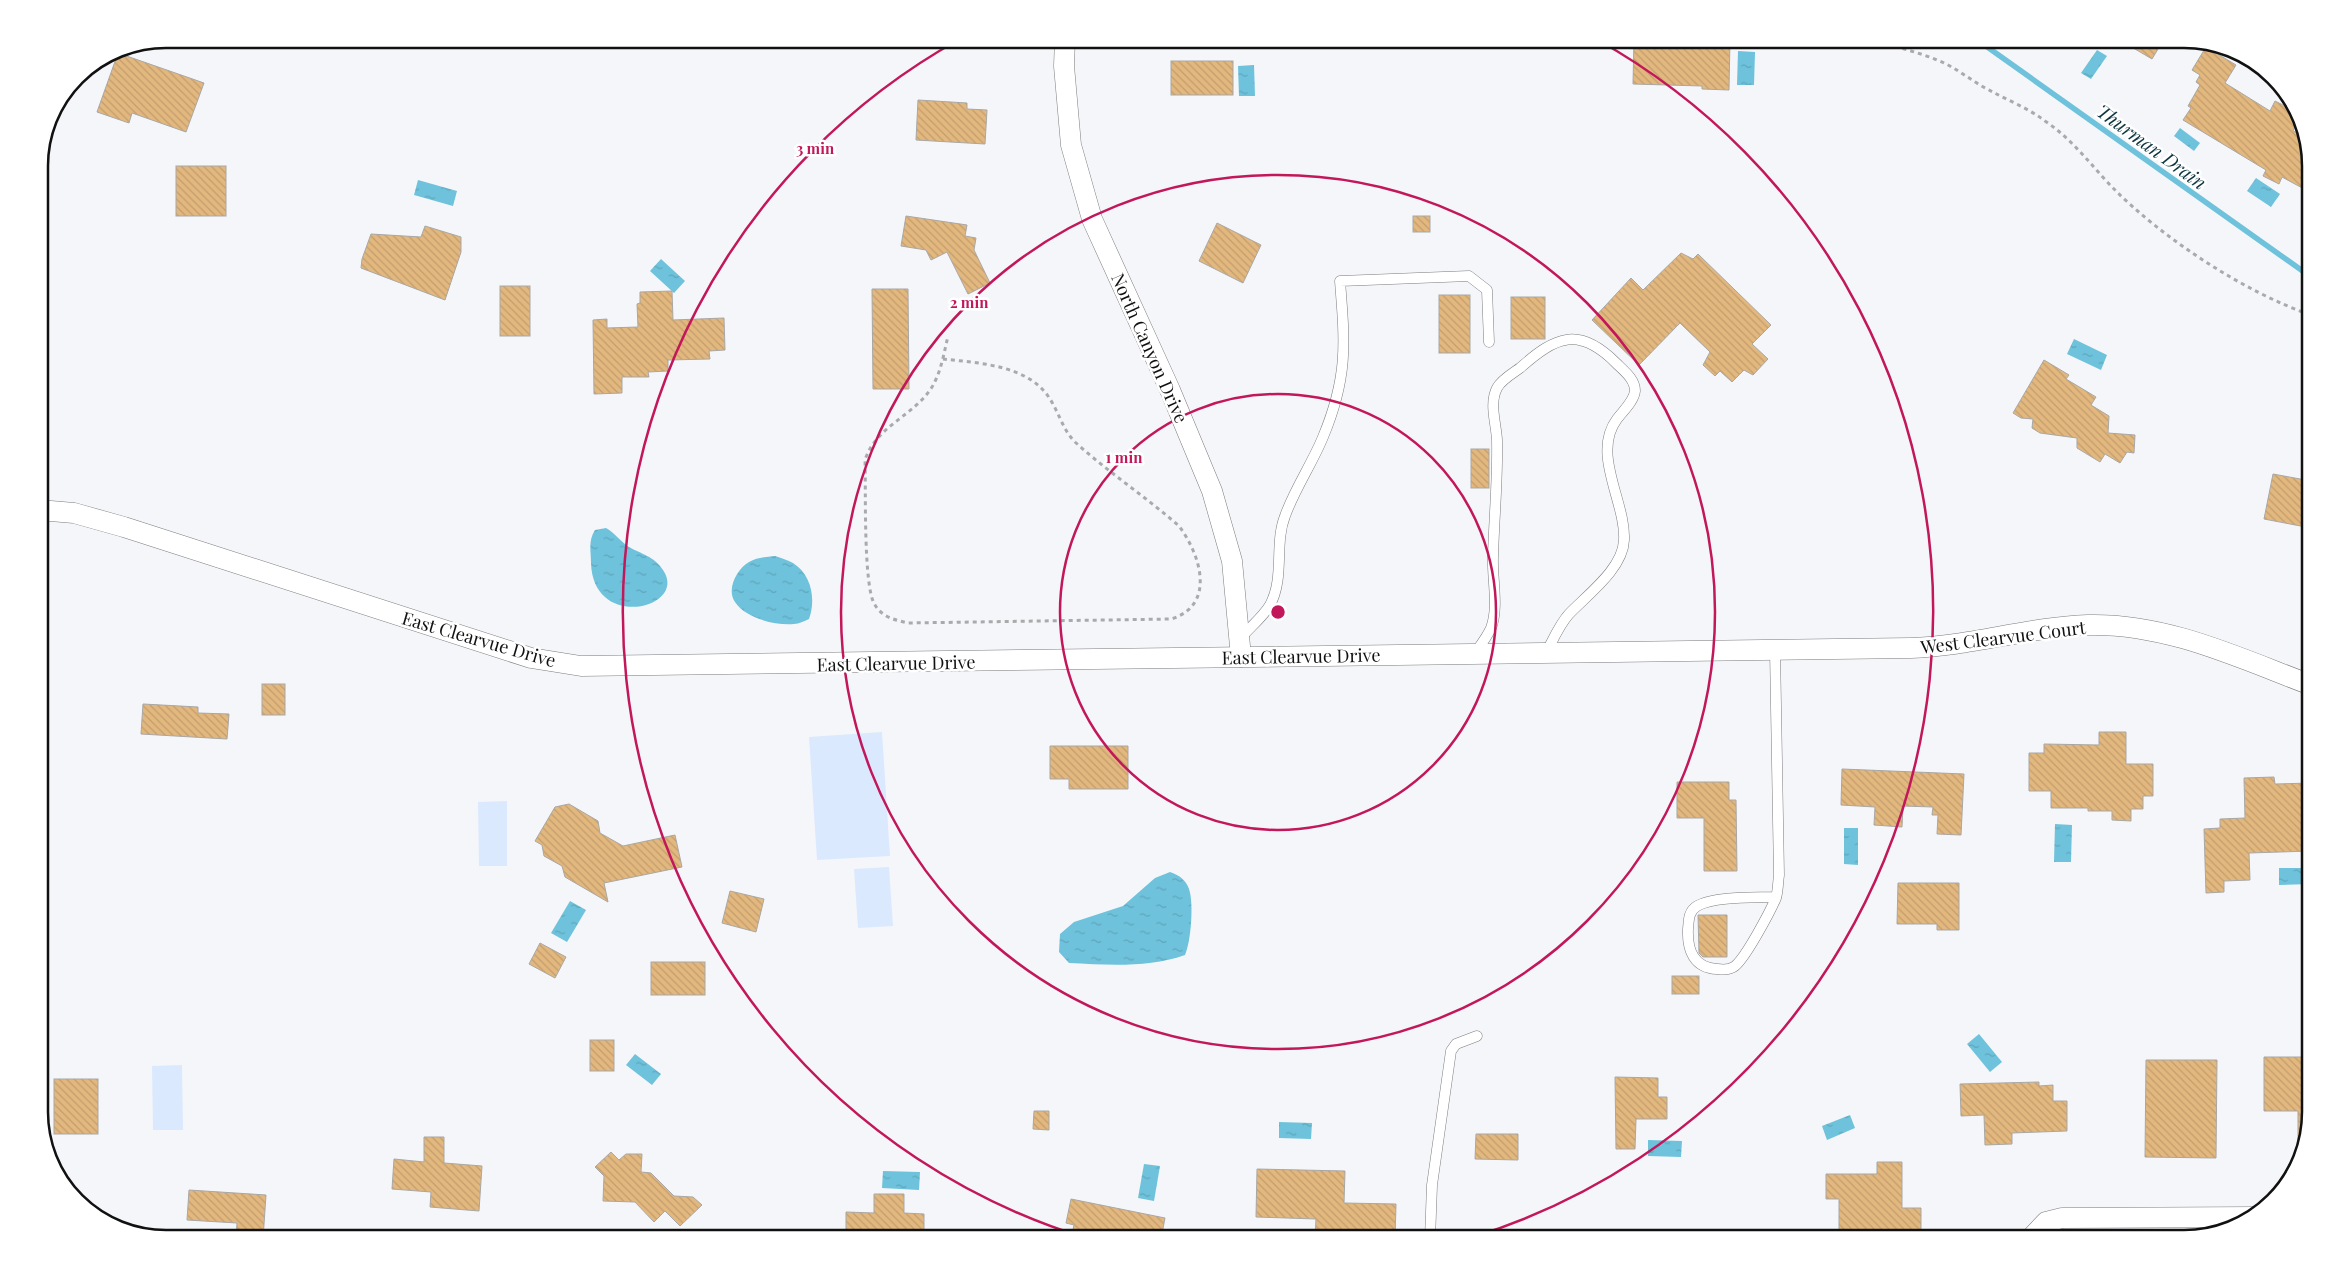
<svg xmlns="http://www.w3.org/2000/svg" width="2350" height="1278" viewBox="0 0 2350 1278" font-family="'Playfair Display',serif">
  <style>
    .grass { fill: #dbe9fe }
    .water { fill: url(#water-ripples) }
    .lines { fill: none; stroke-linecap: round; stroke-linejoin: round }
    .stream { stroke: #6ec2db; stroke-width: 5.5 }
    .building { fill: url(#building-back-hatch); stroke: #a9a7a5 }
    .service-casing { stroke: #7b7c7e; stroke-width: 11 }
    .minor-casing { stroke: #7b7c7e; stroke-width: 21 }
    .path { stroke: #a9aaac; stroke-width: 3; stroke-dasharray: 4 4; stroke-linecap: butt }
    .service { stroke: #fff; stroke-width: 10 }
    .minor { stroke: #fff; stroke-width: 20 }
    .ring { fill: none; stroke: #c2185b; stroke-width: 2.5 }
    .labels { text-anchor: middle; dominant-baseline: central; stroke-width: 5; stroke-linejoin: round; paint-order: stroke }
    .street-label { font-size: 18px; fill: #111112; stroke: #fff }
    .water-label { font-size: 19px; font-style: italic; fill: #0d3540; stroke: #fff }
    .rim { fill: none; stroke: #111112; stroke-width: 2.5 }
    .centre { fill: #c2185b; stroke: #fff; stroke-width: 2.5 }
    .ring-label { font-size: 15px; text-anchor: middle; font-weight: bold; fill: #c2185b; stroke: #fff; stroke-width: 5; stroke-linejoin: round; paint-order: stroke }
  </style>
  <defs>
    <pattern id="water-ripples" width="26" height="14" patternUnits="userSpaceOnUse" patternTransform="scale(1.25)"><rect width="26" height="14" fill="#6ec2db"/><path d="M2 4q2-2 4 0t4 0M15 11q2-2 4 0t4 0" fill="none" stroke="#5ea6bb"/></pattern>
    <pattern id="building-back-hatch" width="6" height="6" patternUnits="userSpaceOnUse" patternTransform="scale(1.25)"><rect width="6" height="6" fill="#e3b87f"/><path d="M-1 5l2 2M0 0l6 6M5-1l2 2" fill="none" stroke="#c29d6d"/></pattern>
  </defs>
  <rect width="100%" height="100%" fill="#f5f6f9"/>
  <g class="grass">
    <polygon points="882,732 890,856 817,860 809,737"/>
    <polygon points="507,801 507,866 479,866 478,802"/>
    <polygon points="889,867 893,926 858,928 854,869"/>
    <polygon points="182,1065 183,1130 153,1130 152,1066"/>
  </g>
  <g class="water">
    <polygon points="2097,50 2107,56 2091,79 2081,73"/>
    <polygon points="1738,51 1755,52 1754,85 1737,85"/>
    <polygon points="1254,65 1255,96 1239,96 1238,66"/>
    <polygon points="2180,128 2200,143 2194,151 2174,136"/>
    <polygon points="2256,178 2280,194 2271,207 2247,191"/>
    <polygon points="418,180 457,191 453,206 414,195"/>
    <polygon points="661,259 685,281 674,293 650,271"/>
    <polygon points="2074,339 2107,355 2101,370 2067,354"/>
    <path d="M 606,528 C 615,533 620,541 629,547 C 641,554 654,556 663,570 C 689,608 593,632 591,563 C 591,550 588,541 595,530 Z"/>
    <path d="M 775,556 C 781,558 788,560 793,563 C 812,575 816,600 809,619 C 804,621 799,624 794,624 C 776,626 745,618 735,602 C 726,589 737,569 749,562 C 757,557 766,557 775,556 Z"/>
    <polygon points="2055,824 2072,825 2071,862 2054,862"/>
    <polygon points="1844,828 1858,828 1858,865 1844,864"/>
    <polygon points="2279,868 2311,868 2311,884 2279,885"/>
    <path d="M 1170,872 C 1179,875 1186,880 1189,889 C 1194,903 1191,942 1185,955 C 1148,968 1108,965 1069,963 L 1059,952 L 1060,934 L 1074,922 L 1123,906 L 1155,878 Z"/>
    <polygon points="570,901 586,910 567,942 551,933"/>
    <polygon points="1979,1034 2002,1062 1990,1072 1967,1044"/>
    <polygon points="635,1054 661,1074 652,1085 626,1065"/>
    <polygon points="1850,1115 1855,1128 1827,1140 1822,1126"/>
    <polygon points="1279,1122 1312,1123 1311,1139 1279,1138"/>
    <polygon points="1648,1140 1682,1141 1681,1157 1648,1156"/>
    <polygon points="1144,1164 1160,1166 1154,1201 1138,1198"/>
    <polygon points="883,1171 920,1172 919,1190 882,1188"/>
  </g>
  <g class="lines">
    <polyline class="stream" points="1976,39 2311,277"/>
  </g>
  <g class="building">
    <polygon points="1634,39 1730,39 1729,90 1702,89 1702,86 1633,84"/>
    <polygon points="2118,39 2164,39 2152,59"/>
    <polygon points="2206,47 2236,65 2225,83 2270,111 2275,101 2295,111 2298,120 2293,131 2304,136 2311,158 2311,181 2306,190 2282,177 2279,184 2263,176 2266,170 2183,120 2191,108 2188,106 2200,85 2196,82 2200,75 2192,70"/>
    <polygon points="118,53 204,83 186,132 132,113 129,123 97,112"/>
    <rect x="1171" y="61" width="62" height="34"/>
    <polygon points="918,100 967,103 967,109 987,110 985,144 916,140"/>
    <rect x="176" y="166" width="50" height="50"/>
    <polygon points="906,216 967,225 965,236 976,238 974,250 990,283 968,294 947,252 931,260 926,250 901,246"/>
    <rect x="1413" y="216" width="17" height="16"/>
    <polygon points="1217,223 1261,245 1243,283 1199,261"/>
    <polygon points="425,226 461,237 461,252 445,300 361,268 362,259 371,234 421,237"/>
    <polygon points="1681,253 1693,259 1698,254 1771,325 1752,344 1768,359 1753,375 1744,370 1732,382 1720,371 1715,376 1703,365 1710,352 1680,323 1639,365 1592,320 1631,278 1643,290"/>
    <rect x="500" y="286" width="30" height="50"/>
    <polygon points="872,289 908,289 909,389 873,389"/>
    <polygon points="672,291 673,320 724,318 725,350 709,351 710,359 668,360 668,371 648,372 649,377 622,377 622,393 594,394 593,320 607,319 607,328 638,327 637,304 640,303 640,292"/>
    <rect x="1439" y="295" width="31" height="58"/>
    <rect x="1511" y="297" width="34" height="42"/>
    <polygon points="2044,360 2069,375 2066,379 2096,397 2091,405 2109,416 2108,433 2135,435 2134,453 2127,452 2120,463 2105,454 2100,462 2077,448 2077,438 2040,433 2032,428 2033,419 2021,418 2013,413"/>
    <rect x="1471" y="449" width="18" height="39"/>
    <polygon points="2273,474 2311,481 2311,528 2264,519"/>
    <rect x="262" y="684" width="23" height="31"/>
    <polygon points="143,704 198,707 198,713 229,714 227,739 141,734"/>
    <polygon points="2099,732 2126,732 2126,764 2153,764 2153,796 2143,796 2143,809 2131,809 2131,821 2112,820 2112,811 2088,811 2088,808 2051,808 2051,791 2029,791 2029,753 2044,753 2044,744 2099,745"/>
    <polygon points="1050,746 1128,746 1128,789 1069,789 1069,779 1050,779"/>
    <polygon points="1842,769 1964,774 1961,835 1937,834 1938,815 1932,815 1933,807 1903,806 1902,827 1874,825 1875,807 1841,805"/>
    <polygon points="2274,777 2275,784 2311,783 2311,851 2249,853 2250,880 2224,881 2224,892 2206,893 2204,829 2220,828 2220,819 2245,818 2244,778"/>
    <polygon points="1677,782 1729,782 1729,800 1736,800 1737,871 1704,871 1704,818 1677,818"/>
    <polygon points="569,804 598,821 600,833 623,846 675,835 682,867 604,883 608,902 565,877 562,866 544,856 542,845 535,841 555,807"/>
    <polygon points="1898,883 1959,883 1959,930 1937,930 1937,924 1897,924"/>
    <polygon points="730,891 764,899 756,932 722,923"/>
    <polygon points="1698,915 1727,915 1727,957 1703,957 1699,953"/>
    <polygon points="540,943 566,957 555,978 529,964"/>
    <rect x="651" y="962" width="54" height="33"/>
    <rect x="1672" y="976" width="27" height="18"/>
    <rect x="590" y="1040" width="24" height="31"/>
    <polygon points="2264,1057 2306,1057 2306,1086 2311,1086 2311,1112 2304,1143 2298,1143 2298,1111 2264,1111"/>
    <polygon points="2146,1060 2217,1060 2216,1158 2145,1157"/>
    <polygon points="1615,1077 1658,1078 1658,1097 1667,1097 1667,1119 1636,1119 1635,1149 1616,1149"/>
    <rect x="54" y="1079" width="44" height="55"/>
    <polygon points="2039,1082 2039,1086 2053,1085 2053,1101 2067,1101 2067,1131 2012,1133 2012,1144 1985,1145 1984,1115 1961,1116 1960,1084"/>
    <polygon points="1034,1111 1049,1111 1049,1130 1033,1129"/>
    <polygon points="1476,1134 1518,1134 1518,1160 1475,1159"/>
    <polygon points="424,1137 444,1137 444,1163 482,1166 479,1211 430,1207 431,1192 392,1189 394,1159 424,1162"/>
    <polygon points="611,1152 619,1160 626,1154 642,1154 641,1172 651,1173 674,1196 693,1197 702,1205 680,1226 665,1211 654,1222 635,1202 603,1201 604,1176 595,1167"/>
    <polygon points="1877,1162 1902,1162 1902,1208 1921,1208 1921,1234 1839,1234 1839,1199 1826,1199 1826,1174 1877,1174"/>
    <polygon points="1257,1169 1345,1171 1344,1203 1396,1204 1395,1239 1315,1239 1316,1219 1256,1217"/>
    <polygon points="189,1190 266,1195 263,1239 236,1239 237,1223 187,1220"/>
    <polygon points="874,1194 904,1194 904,1213 924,1214 924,1239 846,1239 846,1212 874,1213"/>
    <polygon points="1071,1199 1165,1218 1161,1239 1071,1239 1074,1225 1066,1223"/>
  </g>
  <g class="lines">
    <defs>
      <g id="service">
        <path d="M 1240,639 C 1249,628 1263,617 1270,605 C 1285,577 1274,544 1285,516 C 1295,488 1312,464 1323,437 C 1348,377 1345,344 1340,281 L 1469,276 L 1487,290 L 1489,342"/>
        <path d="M 1775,650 L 1779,875 C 1778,882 1778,891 1776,898 C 1770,912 1746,957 1735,966 C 1730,970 1723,970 1717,969 C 1694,968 1687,950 1688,929 C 1689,920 1688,912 1697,906 C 1716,896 1754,898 1776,897"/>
        <path d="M 1475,653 C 1480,646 1487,637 1491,628 C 1499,607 1492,579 1493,557 C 1494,518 1498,478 1497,440 C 1496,422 1489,404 1497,388 C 1501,380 1513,373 1520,368 C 1556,336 1579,326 1616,363 C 1624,371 1635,379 1635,391 C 1634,401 1623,411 1617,419 C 1591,454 1626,502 1624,540 C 1623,569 1587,595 1569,614 C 1559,625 1553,640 1546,653"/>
        <polyline points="1430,1239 1432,1185 1451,1051 1456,1044 1477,1036"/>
      </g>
      <g id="minor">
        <polyline points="1065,39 1064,66 1071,145 1092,219 1170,390 1212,491 1232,561 1241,657"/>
        <path d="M 39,510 L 74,513 L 124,527 L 531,658 L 581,666 L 1911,648 C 1971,646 2028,627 2088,625 C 2167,623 2239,658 2311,685"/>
        <polyline points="2030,1239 2046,1222 2062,1218 2256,1217"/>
      </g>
    </defs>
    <use href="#service" class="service-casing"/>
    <use href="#minor" class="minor-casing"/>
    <g class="path">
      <path d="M 1872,39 C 1893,47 1916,51 1937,60 C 1956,67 1971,81 1989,90 C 2007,100 2028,108 2045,121 C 2072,139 2090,164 2112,187 C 2162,238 2244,292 2311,315"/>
      <path d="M 943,359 C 979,363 1029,365 1050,399 C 1059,413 1063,430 1075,442 C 1108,472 1146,497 1179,526 C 1200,554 1217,605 1171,619 L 908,623 C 895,620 882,617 875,605 C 863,588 866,486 865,460 C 876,426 914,416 932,387 C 941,372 944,353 948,336"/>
    </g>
    <use href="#service" class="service"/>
    <use href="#minor" class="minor"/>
  </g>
  <g class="ring">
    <circle cx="1278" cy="612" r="218"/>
    <circle cx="1278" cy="612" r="437"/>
    <path d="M1086 1238A655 655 0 0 1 960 39M1596 39A655 655 0 0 1 1470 1238"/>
  </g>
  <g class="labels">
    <g class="street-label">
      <text transform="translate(1150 348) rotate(66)">North Canyon Drive</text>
      <text transform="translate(2003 637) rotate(-7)">West Clearvue Court</text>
      <text transform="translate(479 639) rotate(16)">East Clearvue Drive</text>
      <text transform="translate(1301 656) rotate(-1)">East Clearvue Drive</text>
      <text transform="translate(896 663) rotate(-1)">East Clearvue Drive</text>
    </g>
    <g class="water-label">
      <text transform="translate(2152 146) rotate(36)">Thurman Drain</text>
    </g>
  </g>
  <path d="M0 0H2350V1278H0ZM166 48H2184A118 118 0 0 1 2302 166V1112A118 118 0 0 1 2184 1230H166A118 118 0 0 1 48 1112V166A118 118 0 0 1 166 48Z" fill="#fff" fill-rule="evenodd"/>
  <path class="rim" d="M166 48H2184A118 118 0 0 1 2302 166V1112A118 118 0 0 1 2184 1230H166A118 118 0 0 1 48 1112V166A118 118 0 0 1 166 48Z"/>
  <circle cx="1278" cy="612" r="8" class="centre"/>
  <g class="ring-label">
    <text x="815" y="154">3 min</text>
    <text x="969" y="308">2 min</text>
    <text x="1124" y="463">1 min</text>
  </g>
</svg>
